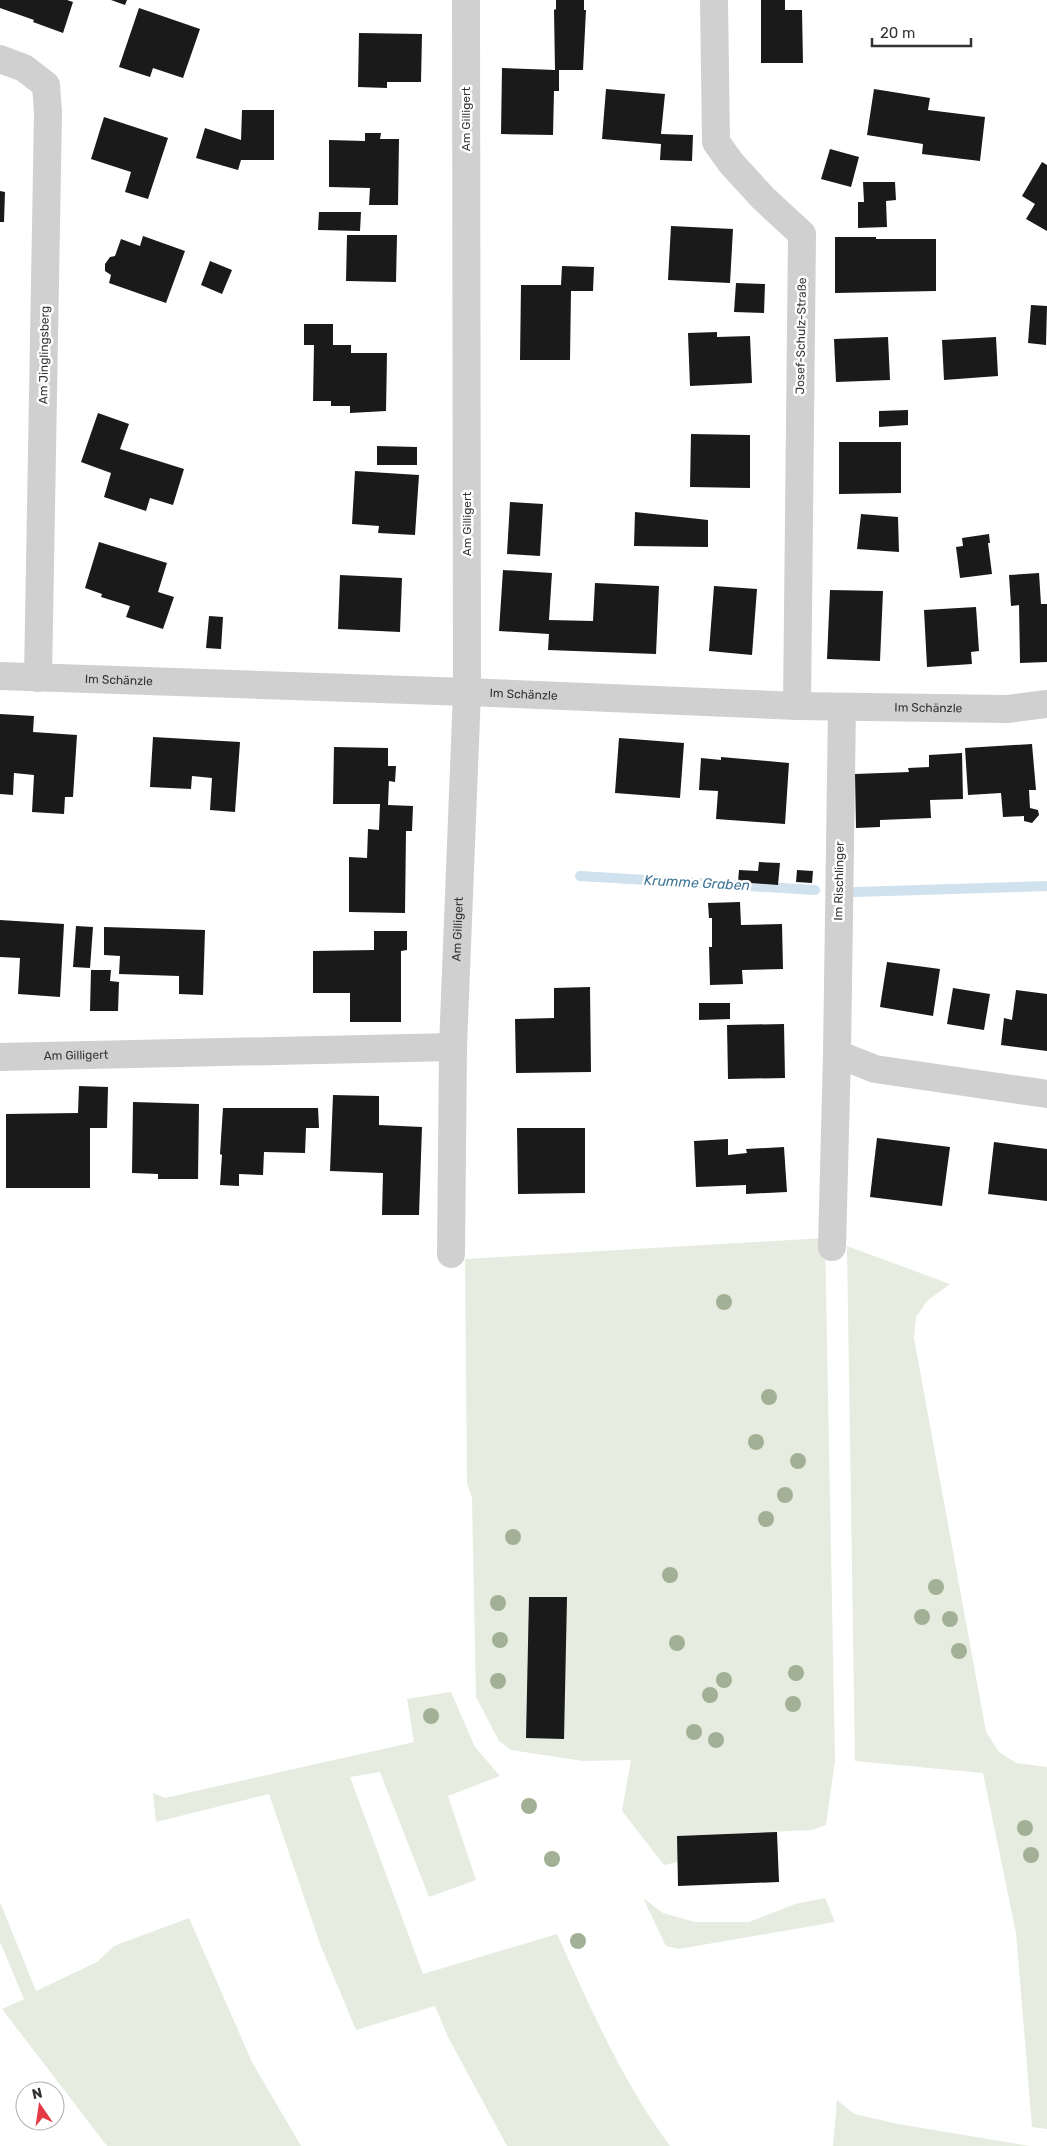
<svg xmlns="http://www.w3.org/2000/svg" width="1047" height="2146" viewBox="0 0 1047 2146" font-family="Rubik,sans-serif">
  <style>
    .green { fill: #e6ecdf }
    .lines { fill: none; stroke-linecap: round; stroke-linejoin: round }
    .stream { stroke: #cfe2ee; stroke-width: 10 }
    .building { fill: #1a1a1a }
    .street { stroke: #d0d0d0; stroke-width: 28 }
    .tree { fill: #a2b095 }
    .labels { text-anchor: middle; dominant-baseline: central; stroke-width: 5; stroke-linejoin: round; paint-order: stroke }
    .street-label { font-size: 12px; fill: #333; stroke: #fff }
    .water-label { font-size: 14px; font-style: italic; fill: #3f7597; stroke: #fff }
  </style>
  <rect width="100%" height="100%" fill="#fff"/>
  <g class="green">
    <polygon points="825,1238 835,1761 826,1825 812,1830 677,1836 678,1862 664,1865 622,1811 631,1760 583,1761 511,1750 499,1741 476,1697 472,1498 467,1483 465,1259"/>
    <polygon points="847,1246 950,1284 927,1301 916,1317 914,1338 986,1732 999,1752 1016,1763 1047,1767 1047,2129 1032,2127 1016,1933 983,1773 855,1761"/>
    <path d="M 451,1692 L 475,1747 L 500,1776 L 448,1796 L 476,1880 L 429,1897 L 380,1772 L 350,1777 L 423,1974 L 557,1934 C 590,2007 622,2081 670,2146 L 507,2146 L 448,2037 L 435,2006 L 356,2030 L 320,1944 L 269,1794 L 156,1822 L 153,1793 L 165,1798 L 414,1742 L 407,1699 Z"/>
    <polygon points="643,1898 663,1913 695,1922 749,1922 795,1904 825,1898 835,1922 679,1949 666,1946"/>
    <polygon points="0,1902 36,1991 97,1962 114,1946 189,1918 252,2062 301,2146 107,2146 2,2009 24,1999 0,1942"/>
    <polygon points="837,2100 854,2114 898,2124 1030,2146 833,2146"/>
  </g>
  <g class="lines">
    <g class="stream">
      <polyline points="580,876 815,890"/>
      <polyline points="855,892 1047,886"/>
    </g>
  </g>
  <g class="building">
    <polygon points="0,0 67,0 73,2 63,33 33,22 34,20 0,8"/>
    <polygon points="111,0 127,0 125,5"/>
    <polygon points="556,0 584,0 584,10 586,10 583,70 559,70 559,91 554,91 553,135 501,134 502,68 555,70 554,10 556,9"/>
    <polygon points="761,0 785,0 785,10 802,10 803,63 761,63"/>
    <polygon points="139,8 200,29 183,78 153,68 150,77 119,67"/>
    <polygon points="359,33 422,34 421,82 387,82 387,88 358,87"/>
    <polygon points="606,89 665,94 661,134 693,135 692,161 660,160 661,144 602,139"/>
    <polygon points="874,89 930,98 928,110 985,117 980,161 922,154 923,144 867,135"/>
    <polygon points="242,110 274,110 274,160 241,160 238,170 196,158 205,128 241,140"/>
    <polygon points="104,117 168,138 148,199 125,192 131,172 91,159"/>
    <polygon points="365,133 381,133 380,139 399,139 398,205 369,205 370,188 329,187 329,140 365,141"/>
    <polygon points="830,149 859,157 851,187 821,179"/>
    <polygon points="1042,162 1047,165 1047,231 1026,219 1035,204 1022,196"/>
    <polygon points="863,182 895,182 896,200 886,201 887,227 858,228 858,202 864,202"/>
    <polygon points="0,191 5,192 4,222 0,222"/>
    <polygon points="319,212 361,212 360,231 318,230"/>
    <polygon points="671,226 733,229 730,283 668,280"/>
    <polygon points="347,235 397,235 396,282 346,281"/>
    <polygon points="143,236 185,251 166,303 109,283 111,275 105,271 105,264 110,257 115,256 121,239 140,246"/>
    <polygon points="835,237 876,237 876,239 936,239 936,291 835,293"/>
    <polygon points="210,261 232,270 222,294 201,285"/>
    <polygon points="562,266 594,267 593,291 571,291 570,360 520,360 521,285 561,285"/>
    <polygon points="736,283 765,284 764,313 734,312"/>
    <polygon points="1031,305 1047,306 1046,345 1028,343"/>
    <polygon points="304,324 333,324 333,345 351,345 351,353 387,353 386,411 350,413 350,406 331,406 331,401 313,401 314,345 304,345"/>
    <polygon points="717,332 717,337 750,336 752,383 690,386 688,333"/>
    <polygon points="888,337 890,380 836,382 834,339"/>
    <polygon points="996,337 998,376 944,380 942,340"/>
    <polygon points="908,410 908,425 879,427 879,411"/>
    <polygon points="98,413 129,424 120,449 184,469 173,505 150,498 146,511 104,497 111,473 81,462"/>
    <polygon points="691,434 750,435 750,488 690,487"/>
    <polygon points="839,442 901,442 901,493 839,494"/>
    <polygon points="377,446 417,447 417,465 377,465"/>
    <polygon points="355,471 419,475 415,535 378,533 379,526 352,524"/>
    <polygon points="510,502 543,504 540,556 507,554"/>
    <polygon points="635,512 708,520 708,547 634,546"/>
    <polygon points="861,514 898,517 899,552 857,549"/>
    <polygon points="989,534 990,543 988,543 992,574 960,578 956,547 963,546 962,538"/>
    <polygon points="99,542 167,563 158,592 174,597 163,629 126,617 130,606 101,597 102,594 85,588"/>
    <polygon points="503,570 552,573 549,620 593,621 595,583 659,586 656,654 548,650 549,634 499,631"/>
    <polygon points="1039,573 1041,604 1047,604 1047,662 1020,663 1019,605 1011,606 1009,575"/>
    <polygon points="340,575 402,578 400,632 338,629"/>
    <polygon points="714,586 757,589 752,655 709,651"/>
    <polygon points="830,590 883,591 880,661 827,659"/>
    <polygon points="976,607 979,651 971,652 972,664 927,667 924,610"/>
    <polygon points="209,616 223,617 221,649 206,648"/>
    <polygon points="0,714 34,716 33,732 77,735 73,797 65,797 64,814 32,812 34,775 14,773 13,795 0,794"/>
    <polygon points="153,737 240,742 235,812 210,810 212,778 192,776 191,789 150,787"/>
    <polygon points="619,738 684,743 680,798 615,793"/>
    <polygon points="1032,744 1036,790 1029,790 1030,808 1038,810 1039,815 1032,823 1024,821 1024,816 1003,817 1001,793 968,795 965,748"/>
    <polygon points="334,747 388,748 388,766 396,766 395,782 389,781 388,805 413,806 412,831 406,831 405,913 349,912 349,857 367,858 368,829 379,830 380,804 333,804"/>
    <polygon points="962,753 963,799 930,800 931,818 880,820 880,827 856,828 855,774 909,772 908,768 929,767 929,755"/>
    <polygon points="721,757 789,763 785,824 716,819 718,791 699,790 701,758 721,760"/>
    <polygon points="759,862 780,863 778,885 738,882 739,870 758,871"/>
    <polygon points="797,870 813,871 812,883 796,882"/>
    <polygon points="740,902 741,925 782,924 783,969 742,970 743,984 710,985 709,947 712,947 712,918 709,918 708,903"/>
    <polygon points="0,920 64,924 60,997 18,994 20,958 0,957"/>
    <polygon points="76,926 93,927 90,968 73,967"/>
    <polygon points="104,927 205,930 203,995 179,994 179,976 119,974 120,956 104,955"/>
    <polygon points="374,931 407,931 407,950 401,951 401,1022 350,1022 350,993 313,993 313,951 374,950"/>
    <polygon points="887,962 940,969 933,1016 880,1007"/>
    <polygon points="91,970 111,970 110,981 119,982 118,1011 90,1011"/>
    <polygon points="590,987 591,1072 516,1073 515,1019 554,1018 554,988"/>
    <polygon points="953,988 990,994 984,1030 947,1024"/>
    <polygon points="1016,990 1047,994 1047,1051 1001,1045 1004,1018 1012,1020"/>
    <polygon points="699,1003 730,1003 730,1019 699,1020"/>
    <polygon points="784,1024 785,1078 728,1079 727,1025"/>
    <polygon points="79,1086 108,1087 107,1128 90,1128 90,1188 6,1188 6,1114 78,1113"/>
    <polygon points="333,1095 379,1096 379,1125 422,1127 419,1215 382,1215 383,1173 330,1171"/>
    <polygon points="133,1102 199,1104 198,1179 158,1179 158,1174 132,1173"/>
    <polygon points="223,1108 318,1108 319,1128 306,1128 305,1153 264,1152 263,1175 239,1174 239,1186 220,1185 222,1155 220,1154"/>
    <polygon points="517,1128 585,1128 585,1193 518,1194"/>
    <polygon points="877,1138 950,1147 942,1206 870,1197"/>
    <polygon points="728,1139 728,1155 747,1153 746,1149 784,1147 787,1192 746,1194 746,1185 696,1187 694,1141"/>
    <polygon points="994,1142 1047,1149 1047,1201 988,1194"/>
    <polygon points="529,1597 567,1597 564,1739 526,1738"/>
    <polygon points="777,1832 779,1882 678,1886 677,1836"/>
  </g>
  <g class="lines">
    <g class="street">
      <polyline points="714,0 716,142 731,163 763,198 802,234 797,706"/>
      <polyline points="0,59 24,68 46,85 48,112 38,678"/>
      <path id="s1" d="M 0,676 L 467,692 L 797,706 L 1008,709 L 1047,704"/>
      <polyline points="842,707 837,1054 875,1069 1047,1094"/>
      <path id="s2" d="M 0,1057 L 453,1047"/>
      <polyline points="832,1247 837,1054"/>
      <path id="s3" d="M 451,1254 L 453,1047 L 467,692 L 466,0"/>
    </g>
  </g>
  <g class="tree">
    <circle cx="724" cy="1302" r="8"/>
    <circle cx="769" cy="1397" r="8"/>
    <circle cx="756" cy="1442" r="8"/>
    <circle cx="798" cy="1461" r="8"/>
    <circle cx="785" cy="1495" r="8"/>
    <circle cx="766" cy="1519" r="8"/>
    <circle cx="513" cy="1537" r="8"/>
    <circle cx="670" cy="1575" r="8"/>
    <circle cx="936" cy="1587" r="8"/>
    <circle cx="498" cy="1603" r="8"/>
    <circle cx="922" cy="1617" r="8"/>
    <circle cx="950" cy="1619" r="8"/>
    <circle cx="500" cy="1640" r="8"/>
    <circle cx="677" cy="1643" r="8"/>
    <circle cx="959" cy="1651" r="8"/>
    <circle cx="796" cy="1673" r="8"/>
    <circle cx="724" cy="1680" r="8"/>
    <circle cx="498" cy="1681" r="8"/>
    <circle cx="710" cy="1695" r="8"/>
    <circle cx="793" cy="1704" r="8"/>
    <circle cx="431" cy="1716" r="8"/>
    <circle cx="694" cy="1732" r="8"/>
    <circle cx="716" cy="1740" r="8"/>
    <circle cx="529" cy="1806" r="8"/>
    <circle cx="1025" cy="1828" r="8"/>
    <circle cx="1031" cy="1855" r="8"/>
    <circle cx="552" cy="1859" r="8"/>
    <circle cx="578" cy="1941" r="8"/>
  </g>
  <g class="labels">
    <g class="street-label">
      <text transform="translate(466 119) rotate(-90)">Am Gilligert</text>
      <text transform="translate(801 336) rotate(-89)">Josef-Schulz-Straße</text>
      <text transform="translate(44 355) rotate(-89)">Am Jinglingsberg</text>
      <text transform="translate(467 524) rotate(-90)">Am Gilligert</text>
      <text stroke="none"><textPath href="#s1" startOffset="119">Im Schänzle</textPath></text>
      <text stroke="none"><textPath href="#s1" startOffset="524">Im Schänzle</textPath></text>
      <text stroke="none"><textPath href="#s1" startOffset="929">Im Schänzle</textPath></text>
      <text transform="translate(839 881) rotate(-89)">Im Rischlinger</text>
      <text stroke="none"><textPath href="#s3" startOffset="325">Am Gilligert</textPath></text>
      <text stroke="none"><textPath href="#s2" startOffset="76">Am Gilligert</textPath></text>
    </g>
    <g class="water-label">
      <text transform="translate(697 883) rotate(3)">Krumme Graben</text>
    </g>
  </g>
  <g transform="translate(40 2106) rotate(347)"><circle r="24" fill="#ffffff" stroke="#adadad"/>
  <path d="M0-4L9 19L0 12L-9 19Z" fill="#e63946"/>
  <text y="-8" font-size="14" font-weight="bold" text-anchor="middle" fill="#333333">N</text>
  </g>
  <path d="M872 38v8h99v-8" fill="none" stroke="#333333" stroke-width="2.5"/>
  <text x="880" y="38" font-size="15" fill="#333333" stroke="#ffffff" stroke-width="4" paint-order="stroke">20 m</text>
</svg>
